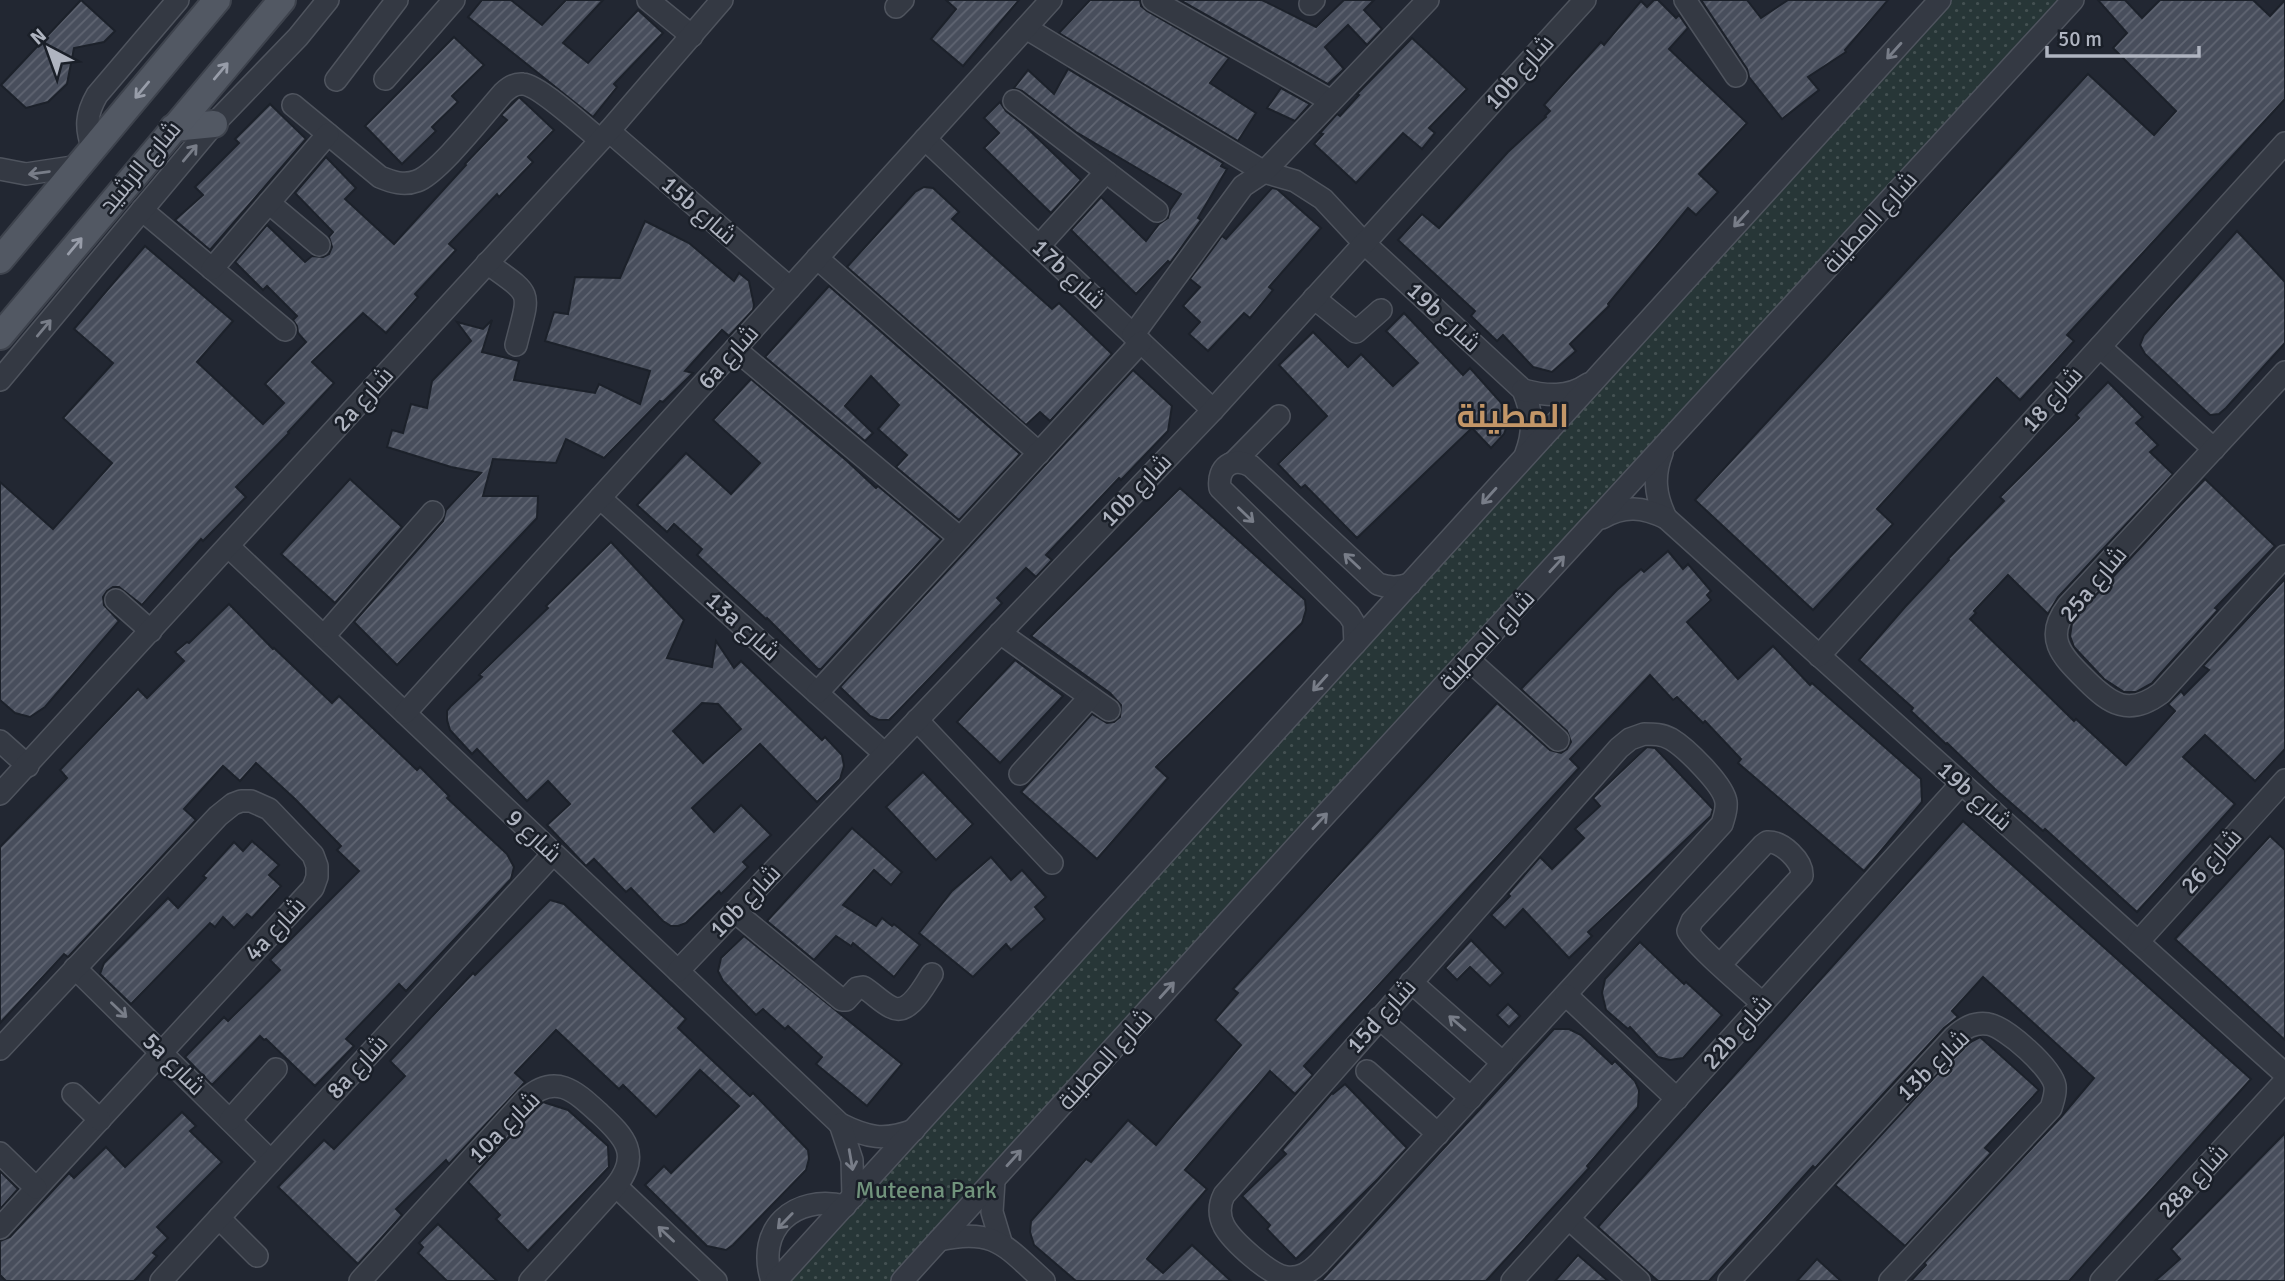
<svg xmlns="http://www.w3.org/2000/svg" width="2285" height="1281" viewBox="0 0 2285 1281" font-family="Signika,Cairo,sans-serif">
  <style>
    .grass { fill: url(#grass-dots) }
    .building { fill: url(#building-hatch); stroke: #1c212a; stroke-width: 2; fill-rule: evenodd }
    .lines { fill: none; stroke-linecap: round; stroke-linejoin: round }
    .minor-casing { stroke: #4f545e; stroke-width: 24 }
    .major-casing { stroke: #3e434d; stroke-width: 30 }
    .minor { stroke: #343943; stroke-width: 21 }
    .major { stroke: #525863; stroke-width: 26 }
    .oneway { stroke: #787d88 }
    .oneway2 { stroke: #989da9 }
    .labels { text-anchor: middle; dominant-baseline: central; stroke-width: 5; stroke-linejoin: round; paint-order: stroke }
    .street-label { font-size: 24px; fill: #afb4c0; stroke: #1a1f28 }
    .park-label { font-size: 24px; fill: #71937c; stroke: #1a1f28 }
    .district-label { font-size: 32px; font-weight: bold; fill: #c39667; stroke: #1a1f28 }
  </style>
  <defs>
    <pattern id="grass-dots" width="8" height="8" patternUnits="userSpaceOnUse" patternTransform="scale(1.75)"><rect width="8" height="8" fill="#273637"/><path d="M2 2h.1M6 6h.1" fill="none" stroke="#445152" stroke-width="1.8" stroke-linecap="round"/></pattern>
    <pattern id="building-hatch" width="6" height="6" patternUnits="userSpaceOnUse" patternTransform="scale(1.75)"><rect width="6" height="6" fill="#484e5c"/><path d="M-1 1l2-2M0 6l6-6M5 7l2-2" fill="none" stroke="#606572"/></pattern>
  </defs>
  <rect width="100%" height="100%" fill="#222732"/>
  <polygon class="grass" points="1948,0 2057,0 899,1281 789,1281"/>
  <g class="building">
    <polygon points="81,0 115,31 104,42 74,48 67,84 48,102 26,108 1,85"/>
    <polygon points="482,0 511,0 542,25 566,0 603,0 563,43 588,63 638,10 663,33 614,84 617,87 593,117 468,17"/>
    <polygon points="946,0 1019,0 963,66 931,39 956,9"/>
    <polygon points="1090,0 1140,0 1141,6 1147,11 1229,58 1210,83 1256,113 1238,141 1059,33"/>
    <polygon points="1180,0 1262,0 1316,27 1344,0 1374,0 1364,10 1382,29 1367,45 1348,25 1325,47 1344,69 1328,84"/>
    <polygon points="1654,0 1658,0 1676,18 1679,15 1688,28 1669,49 1747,123 1699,174 1718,192 1696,215 1688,208 1608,304 1609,306 1570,344 1576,351 1552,372 1533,367 1503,335 1497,341 1471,316 1475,311 1398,240 1422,214 1439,228 1508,152 1546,117 1545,116 1550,111 1544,105 1601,42 1604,45 1641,1 1647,7"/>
    <polygon points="1701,0 1747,0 1761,18 1788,0 1888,0 1845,50 1846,52 1808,77 1819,90 1782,119 1749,77 1747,69"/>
    <polygon points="2098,0 2125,0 2142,18 2160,0 2253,0 2270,16 2285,0 2285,99 2067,335 2074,341 2020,400 1997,378 1877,509 1893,524 1813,610 1695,500 2088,74 2154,135 2176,111 2113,48 2127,33"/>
    <polygon points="454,37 484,65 452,96 458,102 432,127 436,131 402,164 365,126"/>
    <polygon points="1412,38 1467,89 1429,128 1435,133 1422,149 1403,133 1356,183 1314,144 1323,134 1320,133 1337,114 1340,116 1359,95 1357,94"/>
    <polygon points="1068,69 1223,163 1221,166 1227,169 1198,218 1201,220 1170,263 1168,261 1136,294 1071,230 1101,197 1146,241 1159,224 1168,218 1170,210 1181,194 1076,132 1022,91 1014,88 1028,70 1054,94"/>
    <polygon points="1281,88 1310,104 1295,121 1267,108"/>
    <polygon points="519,97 554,130 528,157 533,162 499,197 497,194 449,244 456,250 415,294 418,297 386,333 363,313 312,362 334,383 288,432 289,433 236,487 246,497 203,541 201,539 142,605 119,587 113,587 107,591 103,597 104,605 119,621 45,707 30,717 15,713 0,700 0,482 53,529 112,463 63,418 113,363 74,329 145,246 233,321 197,362 263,424 284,403 265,384 306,342 298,333 297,326 293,320 297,316 267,286 263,290 235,262 267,225 305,262 312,256 323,257 329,254 332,247 329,237 333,232 295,193 326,157 356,188 345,199 394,244 466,165 465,164 507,120 501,115"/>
    <polygon points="1000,102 1006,111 1026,127 1081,180 1051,213 984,148 999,133 984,118"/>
    <polygon points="270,104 306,139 210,250 175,220 203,195 195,187 239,143 235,139"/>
    <polygon points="924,187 933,188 959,212 952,219 1052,309 1059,303 1112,354 1050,421 1040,412 1026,425 847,267 915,192"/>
    <polygon points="1272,188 1277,189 1321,228 1269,287 1273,290 1250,318 1244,313 1208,351 1189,334 1200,322 1183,306 1200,287 1190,279 1222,236 1226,239"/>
    <polygon points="645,221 689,243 734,281 739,273 749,281 754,305 753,310 729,336 722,330 685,371 693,373 663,402 660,401 604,458 566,439 556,463 493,459 483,496 538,496 537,518 397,665 354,622 443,521 446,510 481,473 451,467 387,447 392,430 403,433 411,404 427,408 432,381 471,341 457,322 483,329 492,320 482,352 519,361 514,380 595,393 599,384 640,404 650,371 545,341 554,312 568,314 575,277 620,278"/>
    <polygon points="2237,231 2285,282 2285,343 2226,408 2219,414 2210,415 2145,354 2140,345 2144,335"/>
    <polygon points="829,286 1020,454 959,520 896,467 907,455 878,429 899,405 871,376 845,406 873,433 865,441 765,357"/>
    <polygon points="1404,313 1463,375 1470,368 1504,406 1509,420 1504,434 1491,448 1472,428 1357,538 1305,485 1301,488 1278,464 1327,416 1279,365 1313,332 1348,367 1361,354 1393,386 1418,363 1386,331"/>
    <polygon points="1133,370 1172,406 1168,431 1121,480 1119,478 1046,555 1052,560 1036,577 1026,568 997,598 1002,603 896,713 889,720 879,720 870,716 840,687"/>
    <polygon points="751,379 847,461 876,488 878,486 941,539 821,669 818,669 767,618 766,619 697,555 702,549 674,524 667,532 637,505 686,453 731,494 760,463 713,420"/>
    <polygon points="2108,382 2143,417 2136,423 2158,445 2150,452 2173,474 2058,597 2048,614 2008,575 1974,611 1976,613 1970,619 2074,721 2076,719 2126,765 2175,711 2168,704 2181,691 2184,695 2209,670 2203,666 2285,579 2285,749 2255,781 2205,735 2183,757 2235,804 2137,912 2045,829 2043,831 1995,789 1947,743 1946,744 1911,711 1913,708 1859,660 1905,607 1949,560 1948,559 2004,501 2000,497 2079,418 2076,415"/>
    <polygon points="350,479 402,527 335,603 281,554"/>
    <polygon points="2205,479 2275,546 2215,608 2218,610 2152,683 2136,692 2124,692 2104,679 2074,647 2070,636 2072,623 2078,614"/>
    <polygon points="1180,488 1305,600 1306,610 1302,623 1156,767 1168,778 1097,859 1021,792 1092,714 1107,723 1114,722 1120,717 1121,705 1110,693 1031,636"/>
    <path d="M 611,542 L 684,620 L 667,658 L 712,667 L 716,641 L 734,668 L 741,661 L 822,740 L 825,737 L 842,755 L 844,766 L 840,779 L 817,802 L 760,744 L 692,808 L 714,832 L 741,805 L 771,835 L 743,862 L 748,867 L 721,894 L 719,891 L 686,923 L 678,926 L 671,926 L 663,921 L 631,888 L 626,892 L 594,859 L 586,866 L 547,825 L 570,804 L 548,781 L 527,801 L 477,749 L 472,754 L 450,730 L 447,720 L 447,711 L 451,706 L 482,677 L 479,675 L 548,608 L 546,606 ZM 702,703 L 718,704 L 741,729 L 703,763 L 673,731 Z"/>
    <polygon points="1668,551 1683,569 1688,564 1711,591 1707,595 1711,600 1687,622 1738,679 1773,646 1810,685 1812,683 1921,779 1922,802 1864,871 1738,763 1741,759 1705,721 1703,723 1677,697 1673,700 1650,675 1570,759 1579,768 1304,1066 1313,1075 1295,1094 1270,1071 1185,1170 1207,1189 1147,1259 1163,1273 1192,1245 1231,1281 1076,1281 1034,1245 1030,1232 1031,1221 1086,1159 1091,1162 1128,1120 1156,1145 1241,1045 1215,1020 1238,993 1233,989 1497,703 1550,750 1561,753 1567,749 1571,742 1567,731 1521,689 1617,590 1641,569 1644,572"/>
    <polygon points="229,604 273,649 274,648 332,703 339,696 417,770 420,767 449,796 447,798 507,854 514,867 511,879 406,991 399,984 346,1039 354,1046 315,1086 266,1039 264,1040 260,1036 212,1085 185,1057 224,1017 228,1021 280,970 270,960 359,871 337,850 341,846 295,799 256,763 240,781 223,766 184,809 196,820 68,957 64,954 0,1023 0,847 67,778 60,770 138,689 147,698 184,661 175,652 187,642 189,643"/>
    <polygon points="1015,660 1063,696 1000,763 957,722"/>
    <polygon points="1647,747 1655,748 1713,809 1711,816 1588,932 1592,936 1569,958 1523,909 1505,928 1491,915 1510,896 1508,894 1540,857 1552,869 1584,838 1575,829 1600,806 1593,798"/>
    <polygon points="923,772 973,824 936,860 886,807"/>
    <polygon points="1963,821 2251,1079 2069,1281 1911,1281 1926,1265 1924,1263 2061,1117 2094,1078 1983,977 1952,1011 1958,1017 1944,1028 1815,1168 1813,1166 1709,1281 1658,1281 1598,1227"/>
    <polygon points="852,828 902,872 891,885 874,870 843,905 876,926 882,918 892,926 894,924 920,945 894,977 853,943 851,946 836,936 814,960 767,921"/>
    <polygon points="2270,836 2285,850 2285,1040 2175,939"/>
    <polygon points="252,841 279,865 269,875 281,886 252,918 247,914 234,928 223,917 215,927 210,923 131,1004 100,974 104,963 168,898 178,908 206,878 203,876 234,842 243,851"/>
    <polygon points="991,857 1011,880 1022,870 1046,897 1035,907 1045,919 1011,950 1006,944 973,977 919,933 952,891"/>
    <polygon points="550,900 564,904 686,1019 678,1028 750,1096 753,1093 808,1150 809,1159 806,1170 733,1245 726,1250 707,1246 645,1185 664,1166 671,1173 739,1106 700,1070 656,1117 623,1085 619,1089 556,1030 515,1073 525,1082 449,1164 446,1160 396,1209 402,1215 358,1264 278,1187 324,1140 334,1149 405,1076 390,1061 473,973 475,975"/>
    <polygon points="744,936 902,1064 867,1106 816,1064 822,1057 788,1026 785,1029 763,1009 756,1015 723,981 718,971 721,958"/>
    <polygon points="1471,940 1503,973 1490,986 1470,967 1457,980 1445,968"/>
    <polygon points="1640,942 1684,984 1686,982 1722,1015 1683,1058 1670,1060 1658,1057 1630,1027 1628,1029 1606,1010 1602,993 1605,979"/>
    <polygon points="1508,1004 1520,1016 1509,1027 1497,1015"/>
    <polygon points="1554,1029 1569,1029 1581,1035 1612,1064 1615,1061 1635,1081 1639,1090 1638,1107 1587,1166 1589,1168 1486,1281 1321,1281"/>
    <polygon points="1980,1037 2039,1090 1985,1148 1991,1153 1905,1246 1835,1185 1963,1046"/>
    <polygon points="1345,1084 1407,1148 1378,1179 1296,1259 1267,1229 1270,1225 1242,1196 1286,1154 1282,1150 1332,1093 1333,1094"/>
    <polygon points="543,1102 568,1110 608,1146 609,1167 528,1251 496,1219 500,1215 468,1182 535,1109"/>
    <polygon points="182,1112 196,1126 190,1131 222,1162 157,1227 168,1238 153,1253 157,1256 134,1281 6,1281 0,1275 0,1241 10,1237 69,1173 74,1178 106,1147 125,1167"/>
    <polygon points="2285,1133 2285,1281 2155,1281 2180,1259 2171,1249"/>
    <polygon points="0,1171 18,1189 0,1209"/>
    <polygon points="438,1224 497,1281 447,1281 418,1253 423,1247 419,1243"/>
    <polygon points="1578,1255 1608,1281 1555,1281"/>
    <polygon points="1817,1259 1841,1281 1797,1281"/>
  </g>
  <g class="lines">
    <defs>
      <g id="minor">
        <polyline points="648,0 692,36"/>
        <polyline points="1153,0 1331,101"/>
        <polyline points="1685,0 1736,76"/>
        <polyline points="1310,4 1314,0"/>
        <polyline points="896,7 903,0"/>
        <path d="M 1026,28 L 1264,172 L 1295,181 L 1323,199 L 1364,243 L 1523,390 C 1532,412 1535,430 1526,453"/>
        <polyline points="385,79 454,0"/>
        <polyline points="336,80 397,0"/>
        <polyline points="1014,101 1157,211"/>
        <path d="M 293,105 L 380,177 C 392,182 404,186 417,181 C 439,173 485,113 503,93 C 508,88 514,83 523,84 C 538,85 586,128 600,140"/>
        <polyline points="609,131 790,288"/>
        <polyline points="925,139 1213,410"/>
        <path d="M 93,149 C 85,128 86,114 97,95 L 178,0"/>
        <polyline points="0,169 26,174 79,166"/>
        <polyline points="269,203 319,245"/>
        <polyline points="142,210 285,330"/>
        <polyline points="1039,246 1106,172"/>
        <polyline points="817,258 1039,453"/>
        <path d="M 487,263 C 534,297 530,289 516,345"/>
        <polyline points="212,269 328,134"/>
        <polyline points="1314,298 1356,332 1381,310"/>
        <polyline points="1133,335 1243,186 1264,172 1428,0"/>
        <polyline points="2100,347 2214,449"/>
        <polyline points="735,349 960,538"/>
        <path d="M 2285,372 L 2068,606 C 2043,638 2062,656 2086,680 C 2110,704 2129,717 2161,693 L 2285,556"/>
        <polyline points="0,380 214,124 298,37 328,0"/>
        <path d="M 1523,390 C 1546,396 1568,398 1588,384"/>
        <path d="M 1662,453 C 1653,476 1655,495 1666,518"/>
        <polyline points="1234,462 1279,416"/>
        <polyline points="600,498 885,754"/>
        <path d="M 1602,518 C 1624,505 1643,507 1666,518 L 2285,1074"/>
        <path d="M 229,547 L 840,1124 C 868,1138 884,1141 914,1130"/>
        <polyline points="116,600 151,631"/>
        <polyline points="1000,633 1109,710"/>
        <polyline points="324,636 433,512"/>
        <path d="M 1355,644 L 1354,623 L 1349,615 L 1220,488 C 1217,467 1233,456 1251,466 L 1378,584 C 1390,588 1398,588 1410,584"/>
        <polyline points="1819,656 2285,143"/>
        <polyline points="1469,660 1558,740"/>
        <polyline points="817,693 1141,342"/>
        <polyline points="405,713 1051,0"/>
        <polyline points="917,720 1052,863"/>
        <path d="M 1644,734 C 1654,734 1662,734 1671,739 C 1686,748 1724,785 1726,802 C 1727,810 1724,817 1722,824 L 1319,1263 C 1310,1272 1300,1279 1286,1277 C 1270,1275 1232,1241 1224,1226 C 1219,1216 1219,1205 1224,1195 L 1619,748 L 1630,739 Z"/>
        <polyline points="0,741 28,766"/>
        <polyline points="1020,774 1090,697"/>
        <polyline points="0,794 609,131 722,0"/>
        <path d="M 735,912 L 842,1000 L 846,1000 L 857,988 L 863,987 C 873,993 881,1002 891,1007 C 909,1017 924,986 932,974"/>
        <polyline points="2138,942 2285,780"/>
        <path d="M 1720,965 L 1802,876 C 1803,861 1782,841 1767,842 L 1763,845 L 1692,921 L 1688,931 C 1693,944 1749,991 1763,1004"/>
        <polyline points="75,968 271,1161"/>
        <polyline points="678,971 1213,410 1585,0"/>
        <polyline points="1411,982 1503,1063"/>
        <polyline points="1566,995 1677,1099"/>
        <polyline points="1379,1018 1471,1098"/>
        <polyline points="0,1049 218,816 233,804 241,801 251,801 269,809 313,855 317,866 317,877 313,888 0,1228"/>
        <polyline points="1367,1071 1438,1134"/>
        <polyline points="73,1094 100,1120"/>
        <polyline points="230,1120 276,1069"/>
        <polyline points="840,1124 852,1160 853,1197"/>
        <polyline points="0,1153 36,1188"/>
        <polyline points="994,1181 992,1212 1001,1242"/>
        <polyline points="616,1186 716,1281"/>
        <polyline points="219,1218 257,1256"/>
        <polyline points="1569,1219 1639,1281"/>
        <path d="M 939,1240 C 995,1227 1006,1247 1044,1281"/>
        <polyline points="161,1281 553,854"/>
        <path d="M 360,1281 L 526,1099 C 556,1072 576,1092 600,1114 C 625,1137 641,1155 616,1186 L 530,1281"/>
        <path d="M 772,1281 C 755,1229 794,1194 845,1206"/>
        <polyline points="776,1281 1940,0"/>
        <polyline points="902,1281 1305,837 2073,0"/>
        <polyline points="1512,1281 1961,784"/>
        <path d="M 1729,1281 L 1954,1037 C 1964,1028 1974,1022 1988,1024 C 2006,1027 2052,1068 2055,1086 C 2056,1094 2053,1101 2051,1108 L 1890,1281"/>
        <polyline points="2101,1281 2285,1081"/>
      </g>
      <g id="major">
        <polyline points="173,128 214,124"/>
        <polyline points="0,260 217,0"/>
        <polyline points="0,336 282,0"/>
      </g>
    </defs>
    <use href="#minor" class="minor-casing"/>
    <use href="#major" class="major-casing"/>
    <use href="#minor" class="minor"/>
    <use href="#major" class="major"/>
  </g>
  <defs><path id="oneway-shaft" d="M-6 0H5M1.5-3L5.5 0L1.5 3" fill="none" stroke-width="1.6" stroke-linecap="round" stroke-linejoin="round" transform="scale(1.75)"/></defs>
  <g class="oneway">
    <use href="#oneway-shaft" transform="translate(1894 51) rotate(132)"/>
    <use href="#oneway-shaft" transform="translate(190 153) rotate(-50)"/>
    <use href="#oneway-shaft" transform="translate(39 173) rotate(172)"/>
    <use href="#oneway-shaft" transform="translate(1741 219) rotate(132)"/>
    <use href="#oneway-shaft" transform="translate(44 328) rotate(-50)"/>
    <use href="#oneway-shaft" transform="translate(1489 496) rotate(132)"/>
    <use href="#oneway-shaft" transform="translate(1246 515) rotate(44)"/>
    <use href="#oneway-shaft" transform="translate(1352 561) rotate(-137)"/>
    <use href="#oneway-shaft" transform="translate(1557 564) rotate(-47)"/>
    <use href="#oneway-shaft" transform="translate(1320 683) rotate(132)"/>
    <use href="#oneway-shaft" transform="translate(1320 821) rotate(-47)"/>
    <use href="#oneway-shaft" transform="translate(1167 990) rotate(-48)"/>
    <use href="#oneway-shaft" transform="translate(119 1010) rotate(44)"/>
    <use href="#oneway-shaft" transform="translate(1457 1023) rotate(-139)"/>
    <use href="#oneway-shaft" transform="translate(1014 1158) rotate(-48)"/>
    <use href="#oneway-shaft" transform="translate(851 1160) rotate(80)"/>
    <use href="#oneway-shaft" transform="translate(785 1221) rotate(134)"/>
    <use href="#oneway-shaft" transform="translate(666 1234) rotate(-137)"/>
  </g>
  <g class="oneway2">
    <use href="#oneway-shaft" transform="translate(221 71) rotate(-50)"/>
    <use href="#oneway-shaft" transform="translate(142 90) rotate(130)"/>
    <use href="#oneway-shaft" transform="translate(75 246) rotate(-50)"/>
  </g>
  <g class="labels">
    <g class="street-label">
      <text transform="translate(1519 72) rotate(-48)">10b شارع</text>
      <text transform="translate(140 167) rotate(-50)">شارع الرشيد</text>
      <text transform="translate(699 210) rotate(41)">15b شارع</text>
      <text transform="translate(1870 222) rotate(-48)">شارع المطينة</text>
      <text transform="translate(1069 274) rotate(43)">17b شارع</text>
      <text transform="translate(1444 317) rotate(43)">19b شارع</text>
      <text transform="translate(728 357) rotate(-48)">6a شارع</text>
      <text transform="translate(363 399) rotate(-48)">2a شارع</text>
      <text transform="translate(2052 399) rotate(-48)">شارع 18</text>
      <text transform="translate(1136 490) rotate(-46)">10b شارع</text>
      <text transform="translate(2093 584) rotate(-50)">25a شارع</text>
      <text transform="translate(743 626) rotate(42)">13a شارع</text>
      <text transform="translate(1487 640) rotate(-47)">شارع المطينة</text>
      <text transform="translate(1975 796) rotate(42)">19b شارع</text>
      <text transform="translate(534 836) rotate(43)">شارع 9</text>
      <text transform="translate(2211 861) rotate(-48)">شارع 26</text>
      <text transform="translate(745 901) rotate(-46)">10b شارع</text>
      <text transform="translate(275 929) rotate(-47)">4a شارع</text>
      <text transform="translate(1381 1016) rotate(-48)">15d شارع</text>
      <text transform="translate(1737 1032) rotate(-48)">22b شارع</text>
      <text transform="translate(1105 1059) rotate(-48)">شارع المطينة</text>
      <text transform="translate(174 1064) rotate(45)">5a شارع</text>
      <text transform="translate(1933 1065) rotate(-44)">13b شارع</text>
      <text transform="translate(357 1067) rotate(-47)">8a شارع</text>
      <text transform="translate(504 1127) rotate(-45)">10a شارع</text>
      <text transform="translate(2193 1181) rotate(-47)">28a شارع</text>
    </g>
    <g class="park-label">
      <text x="926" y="1190">Muteena Park</text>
    </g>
    <g class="district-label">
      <text x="1513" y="416">المطينة</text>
    </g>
  </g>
  <g transform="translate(49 49) rotate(319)" stroke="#1a1f28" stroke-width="5" paint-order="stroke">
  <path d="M0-5L12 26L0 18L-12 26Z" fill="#afb4c0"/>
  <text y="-10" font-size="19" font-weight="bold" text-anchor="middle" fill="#afb4c0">N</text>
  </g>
  <path d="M2047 46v10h152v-10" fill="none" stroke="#afb4c0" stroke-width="3.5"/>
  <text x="2058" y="46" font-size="21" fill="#afb4c0" stroke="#1a1f28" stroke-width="5" paint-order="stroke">50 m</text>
</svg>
